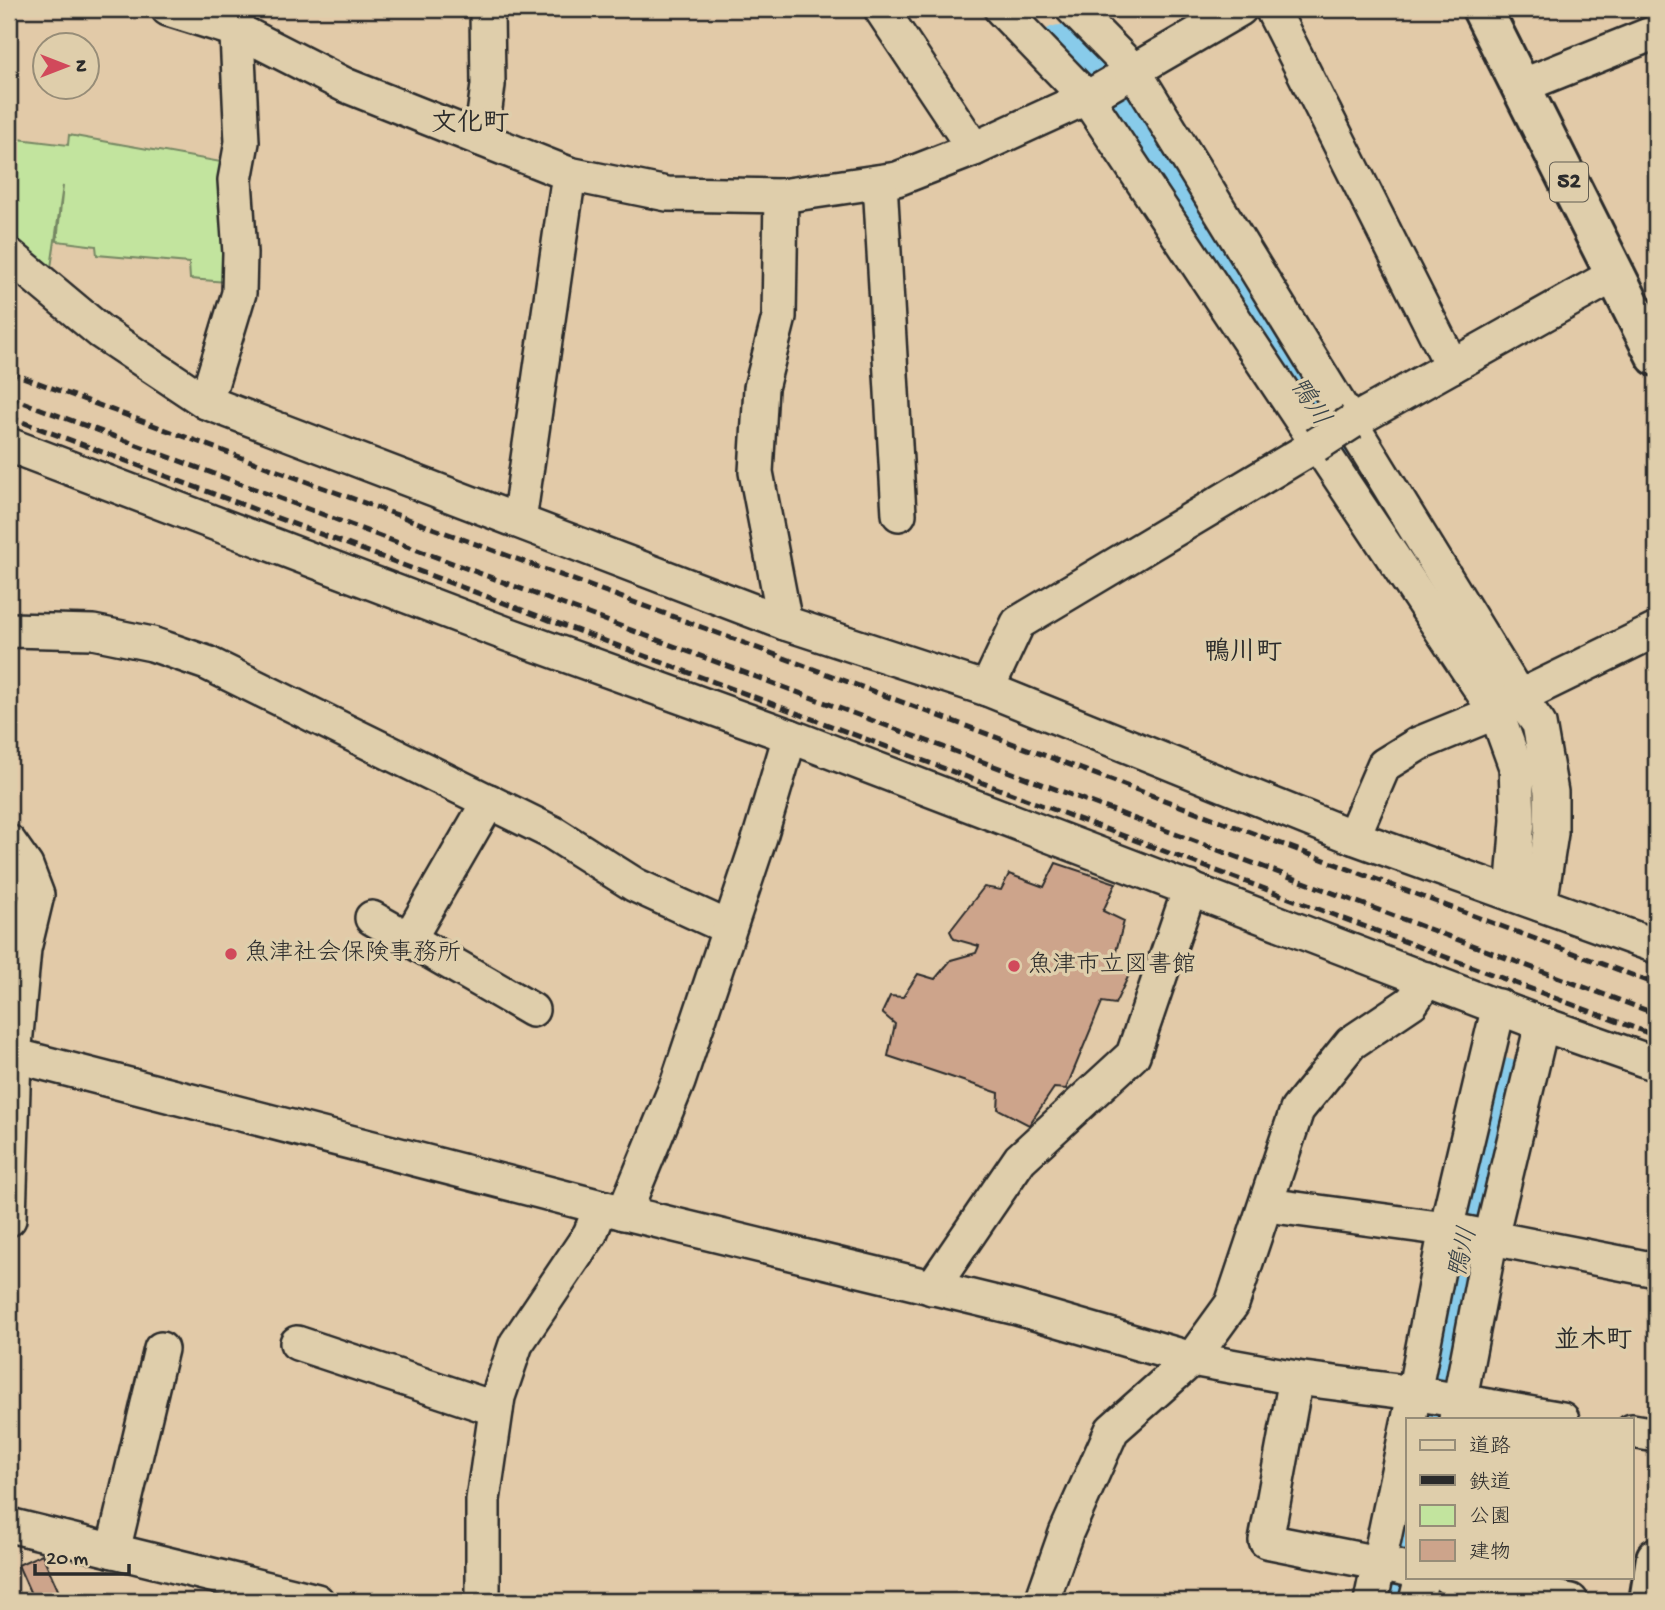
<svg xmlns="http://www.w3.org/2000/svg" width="1665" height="1610" viewBox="0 0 1665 1610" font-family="'Gochi Hand','Klee One',sans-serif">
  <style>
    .green { fill: #c2e49e; stroke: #768864; stroke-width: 2 }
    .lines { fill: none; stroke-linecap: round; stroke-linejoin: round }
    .river { stroke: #88cbea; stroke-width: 56 }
    .building { fill: #cda48b; stroke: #2b2b2b; stroke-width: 2 }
    .street-casing { stroke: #2b2b2b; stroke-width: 38 }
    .primary-casing { stroke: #2b2b2b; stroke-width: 44 }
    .street { stroke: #dfceab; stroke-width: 33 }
    .primary { stroke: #dfceab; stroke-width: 38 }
    .rail { stroke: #2b2b2b; stroke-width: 5; stroke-dasharray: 10 5; stroke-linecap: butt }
    .street-bridge-casing { stroke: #2b2b2b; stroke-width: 38; stroke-linecap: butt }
    .street-bridge { stroke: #dfceab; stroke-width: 33 }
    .poi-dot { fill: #d1495b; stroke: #dfceab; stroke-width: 2.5 }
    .labels { text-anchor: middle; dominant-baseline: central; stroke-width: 7; stroke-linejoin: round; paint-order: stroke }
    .shield { fill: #dfceab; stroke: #615c51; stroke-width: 2 }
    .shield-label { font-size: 23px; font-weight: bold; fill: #2b2b2b }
    .poi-label { font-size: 24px; fill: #2b2b2b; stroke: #dfceab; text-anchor: start }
    .neighbourhood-label { font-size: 26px; font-weight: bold; fill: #2b2b2b; stroke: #dfceab }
    .water-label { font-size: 26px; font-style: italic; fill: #394348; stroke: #dfceab }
  </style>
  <rect width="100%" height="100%" fill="#e2caa8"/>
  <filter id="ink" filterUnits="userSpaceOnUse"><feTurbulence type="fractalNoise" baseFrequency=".0143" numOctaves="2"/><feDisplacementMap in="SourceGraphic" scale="14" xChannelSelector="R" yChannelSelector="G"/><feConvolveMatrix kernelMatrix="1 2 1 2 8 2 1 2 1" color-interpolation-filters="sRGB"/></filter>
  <g filter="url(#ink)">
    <polygon class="green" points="69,135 238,165 239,283 190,279 189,263 97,255 96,246 57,241 63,186 48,288 9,254 9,138 68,145"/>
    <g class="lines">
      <g class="river">
        <polyline points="1061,53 1126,121 1330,435"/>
        <polyline points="1428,1419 1454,1290 1502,1086"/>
        <polyline points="1390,1601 1408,1519"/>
      </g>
    </g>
    <g class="building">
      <polygon points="1056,863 1116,883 1103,911 1124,921 1113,963 1130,973 1115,1004 1102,1002 1066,1089 1054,1088 1029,1125 998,1109 999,1093 888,1056 895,1024 882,1013 890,996 903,997 918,974 935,979 951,960 976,953 979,946 954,939 950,931 984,887 1001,890 1009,874 1044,887"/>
      <polygon points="42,1554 63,1601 34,1601 18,1565"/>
    </g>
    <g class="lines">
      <defs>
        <g id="street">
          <polyline points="168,9 239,31 345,85 569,174 667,194 781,196 897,179 974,149 1092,95 1240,9"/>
          <polyline points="881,9 974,149"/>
          <polyline points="1001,9 1087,98 1496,712 1516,767 1518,820 1512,894"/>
          <polyline points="1073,9 1134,71 1519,697 1539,724 1551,792 1551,833 1540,904"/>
          <polyline points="1272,9 1452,366"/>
          <polyline points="1519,87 1656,32"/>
          <polyline points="481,139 488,85 487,9"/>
          <polyline points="880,182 899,514"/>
          <polyline points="781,196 779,317 761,388 756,472 785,623"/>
          <polyline points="9,255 101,332 206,402 785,623 987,689 1353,837 1656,946"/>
          <polyline points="206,402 239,293 240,253 235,180 242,142 236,14"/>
          <polyline points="1352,422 1616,274"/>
          <polyline points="9,445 507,634 790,736 1542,1024 1656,1064"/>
          <polyline points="519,521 569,174"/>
          <polyline points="9,630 93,632 152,644 207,663 553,833 635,885 729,928"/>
          <polyline points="987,689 1018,623 1316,445"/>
          <polyline points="1353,837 1384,765 1418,744 1496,712 1519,697 1656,630"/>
          <polyline points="9,842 26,866 37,895 24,949 14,1056 9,1219"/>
          <polyline points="372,918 409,939 489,801"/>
          <polyline points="409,939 532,1010"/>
          <polyline points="9,1054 601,1207 1017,1308 1192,1359 1296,1378 1414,1393 1562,1419"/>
          <polyline points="1267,1205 1446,1229 1656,1270"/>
          <polyline points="624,1213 678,1082 760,837 790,736"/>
          <polyline points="932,1288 1020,1159 1133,1055 1190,888"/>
          <polyline points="297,1343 496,1409"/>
          <polyline points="1296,1378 1266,1541 1408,1569"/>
          <polyline points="1409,1419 1446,1229 1499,1006"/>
          <polyline points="1456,1419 1491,1237 1542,1024"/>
          <polyline points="1632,1431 1656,1435"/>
          <polyline points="9,1525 317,1601"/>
          <polyline points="113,1551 161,1349"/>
          <polyline points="1448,1577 1571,1601"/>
          <polyline points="483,1601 483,1500 498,1397 516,1344 590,1234 601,1207"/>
          <polyline points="1042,1601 1066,1533 1112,1430 1192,1359 1232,1304 1297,1110 1351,1043 1412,1002 1427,979"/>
          <polyline points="1371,1601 1408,1423"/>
          <polyline points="1416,1601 1422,1577"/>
        </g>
        <g id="primary">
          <polyline points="1482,9 1656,356"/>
          <polyline points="1649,1601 1656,1558"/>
        </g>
      </defs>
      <use href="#street" class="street-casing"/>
      <use href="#primary" class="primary-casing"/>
      <use href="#street" class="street"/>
      <use href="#primary" class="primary"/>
      <g class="rail">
        <polyline points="9,372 704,628 1656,984"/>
        <polyline points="9,397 1656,1014"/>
        <polyline points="9,417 1656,1036"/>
      </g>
      <defs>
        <polyline id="street-bridge" points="1316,445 1352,422"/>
      </defs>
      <use href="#street-bridge" class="street-bridge-casing"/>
      <use href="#street-bridge" class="street-bridge"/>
    </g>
  </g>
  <g class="poi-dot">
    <circle cx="231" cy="954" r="7"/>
    <circle cx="1014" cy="966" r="7"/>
  </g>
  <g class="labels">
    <rect class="shield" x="1550" y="162.5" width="38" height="39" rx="5"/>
    <g class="shield-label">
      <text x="1569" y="182">52</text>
    </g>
    <g class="poi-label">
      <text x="245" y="954">魚津社会保険事務所</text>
      <text x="1028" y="966">魚津市立図書館</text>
    </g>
    <g class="neighbourhood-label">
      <text x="470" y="125">文化町</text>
      <text x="1243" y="654">鴨川町</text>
      <text x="1593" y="1342">並木町</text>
    </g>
    <g class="water-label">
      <text transform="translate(1308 403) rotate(57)">鴨川</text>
      <text transform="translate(1465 1253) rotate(-77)">鴨川</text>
    </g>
  </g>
  <rect width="1665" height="1610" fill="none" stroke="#dfceab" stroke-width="35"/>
  <rect x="18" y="18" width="1630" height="1575" fill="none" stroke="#2b2b2b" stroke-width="2.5" filter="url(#ink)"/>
  <rect x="1406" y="1418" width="228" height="161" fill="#dfceab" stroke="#978d78" stroke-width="2"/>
  <rect x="1420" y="1440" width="35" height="10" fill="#dfceab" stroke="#978d78" stroke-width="2"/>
  <text x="1469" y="1452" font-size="21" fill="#2b2b2b">道路</text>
  <rect x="1420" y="1475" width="35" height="10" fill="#2b2b2b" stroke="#978d78" stroke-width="2"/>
  <text x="1469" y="1488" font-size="21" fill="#2b2b2b">鉄道</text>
  <rect x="1420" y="1505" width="35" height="21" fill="#c2e49e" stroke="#978d78" stroke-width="2"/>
  <text x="1469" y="1522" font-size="21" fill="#2b2b2b">公園</text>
  <rect x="1420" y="1540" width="35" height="21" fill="#cda48b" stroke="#978d78" stroke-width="2"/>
  <text x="1469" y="1558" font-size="21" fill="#2b2b2b">建物</text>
  <g transform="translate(66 66) rotate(90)"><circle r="33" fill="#dfceab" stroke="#978d78" stroke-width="2"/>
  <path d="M0-5L12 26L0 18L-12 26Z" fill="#d1495b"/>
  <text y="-10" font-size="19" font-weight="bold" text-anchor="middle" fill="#2b2b2b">N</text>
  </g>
  <path d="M35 1564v10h94v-10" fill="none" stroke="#2b2b2b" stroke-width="3.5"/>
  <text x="46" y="1564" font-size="21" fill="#2b2b2b" stroke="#dfceab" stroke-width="5" paint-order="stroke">20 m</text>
</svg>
